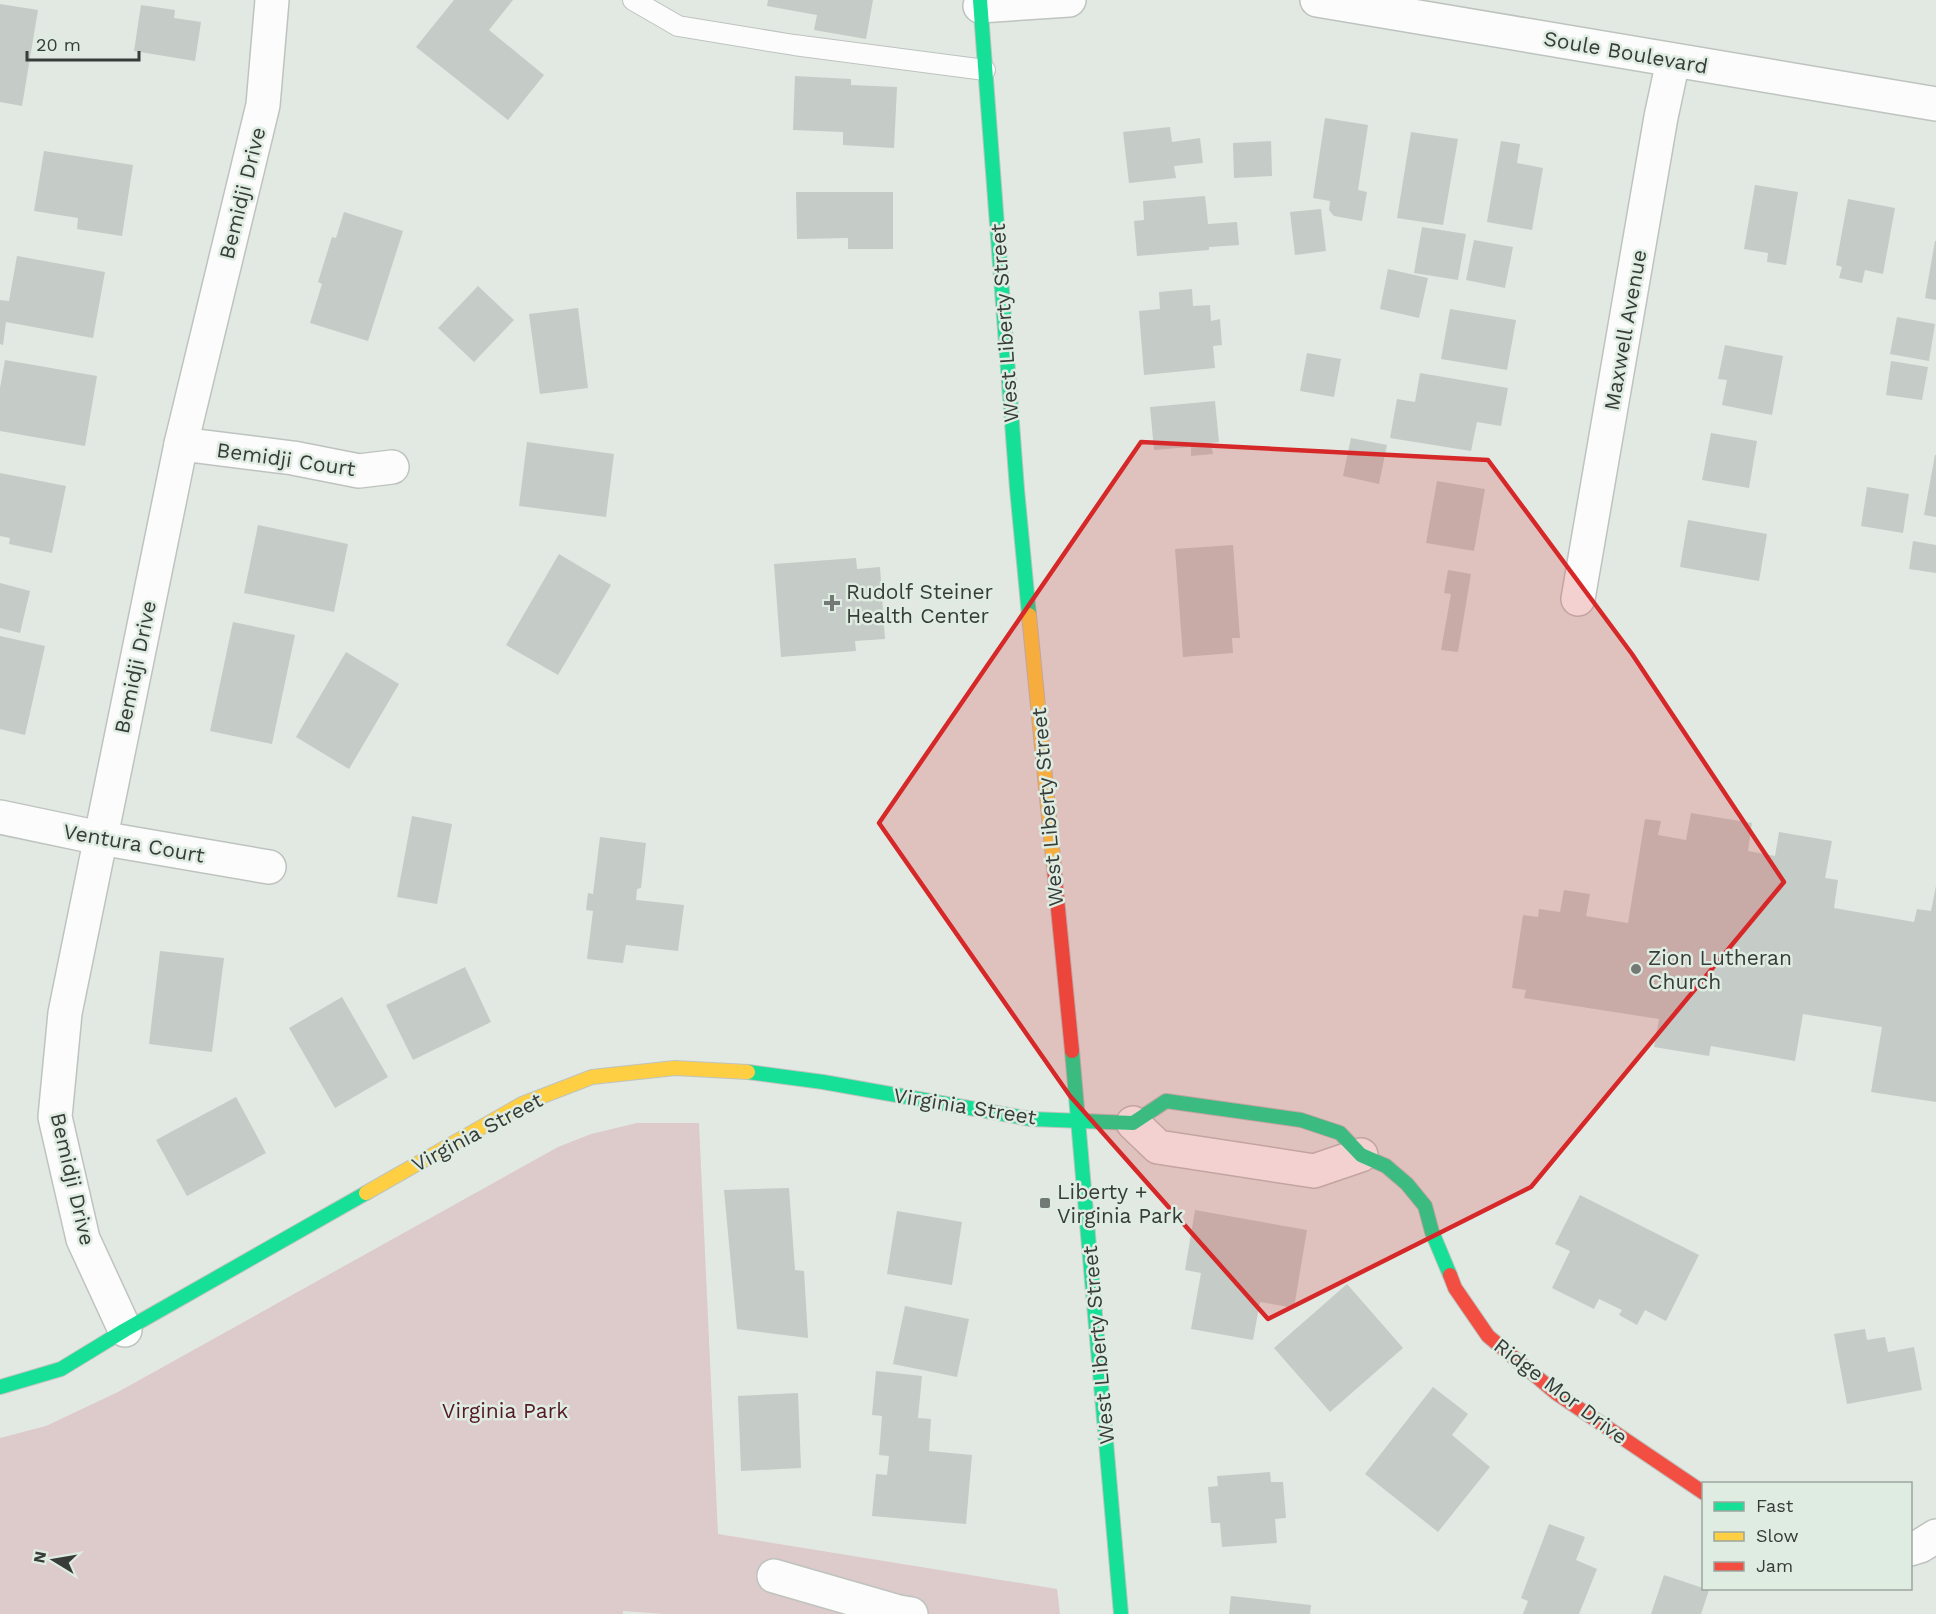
<svg xmlns="http://www.w3.org/2000/svg" width="1936" height="1614" viewBox="0 0 1936 1614" font-family="'Work Sans',sans-serif">
  <style>
    .green { fill: #ddcaca }
    .building { fill: #c5cbc6 }
    .lines { fill: none; stroke-linecap: round; stroke-linejoin: round }
    .lane-casing { stroke: #bec3bf; stroke-width: 22 }
    .street-casing { stroke: #bec3bf; stroke-width: 36 }
    .fast-casing { stroke: #bec3bf; stroke-width: 16 }
    .slow-casing { stroke: #bec3bf; stroke-width: 16 }
    .jam-casing { stroke: #bec3bf; stroke-width: 16 }
    .lane { stroke: #fbfcfb; stroke-width: 20 }
    .street { stroke: #fbfcfb; stroke-width: 33 }
    .fast { stroke: #16e098; stroke-width: 14 }
    .slow { stroke: #ffcf43; stroke-width: 14 }
    .jam { stroke: #f24e42; stroke-width: 14 }
    .marked { fill: #d62828; fill-opacity: 0.2; stroke: #d62828; stroke-width: 4.5; stroke-linejoin: round }
    .poi-dot { fill: #737974; stroke: #dfece2; stroke-width: 2 }
    .labels { text-anchor: middle; dominant-baseline: central; stroke-width: 5; stroke-linejoin: round; paint-order: stroke }
    .street-label { font-size: 21px; fill: #373c38; stroke: #dfece2 }
    .poi-label { font-size: 21px; fill: #373c38; stroke: #dfece2; text-anchor: start }
    .park-label { font-size: 21px; fill: #561727; stroke: #dfece2 }
  </style>
  <rect width="100%" height="100%" fill="#e2e9e3"/>
  <polygon class="green" points="637,1123 699,1123 718,1534 1057,1589 1060,1614 665,1614 623,1611 623,1614 0,1614 0,1438 46,1426 118,1392 558,1147 591,1134"/>
  <g class="building">
    <polygon points="454,0 513,0 489,30 544,75 508,120 416,47"/>
    <polygon points="768,0 873,0 866,39 814,30 817,15 767,6"/>
    <polygon points="0,4 38,10 22,106 0,102"/>
    <polygon points="141,5 175,10 174,18 201,22 195,61 134,51"/>
    <polygon points="795,76 851,79 851,85 897,87 894,148 843,145 843,132 793,130"/>
    <polygon points="1325,118 1368,125 1358,190 1367,192 1362,221 1334,216 1329,210 1330,201 1313,198"/>
    <polygon points="1170,127 1172,142 1200,138 1203,163 1174,166 1176,178 1129,183 1123,132"/>
    <polygon points="1411,132 1458,139 1443,225 1397,218"/>
    <polygon points="1271,141 1272,176 1234,178 1233,143"/>
    <polygon points="1501,141 1520,144 1517,163 1543,168 1532,230 1487,222"/>
    <polygon points="44,151 133,165 122,236 77,229 78,218 34,211"/>
    <polygon points="1755,185 1798,192 1786,265 1767,262 1768,253 1744,249"/>
    <polygon points="796,192 893,192 893,249 848,249 848,238 797,239"/>
    <polygon points="1205,196 1208,224 1237,222 1239,245 1209,247 1209,250 1137,256 1134,221 1144,220 1143,201"/>
    <polygon points="1848,199 1895,208 1883,274 1865,270 1862,283 1839,278 1842,267 1836,265"/>
    <polygon points="1321,209 1326,251 1295,255 1290,212"/>
    <polygon points="344,212 403,231 368,341 310,323 322,284 318,282 332,237 336,238"/>
    <polygon points="1422,227 1466,234 1458,280 1414,273"/>
    <polygon points="1474,240 1513,247 1505,288 1466,280"/>
    <polygon points="1935,241 1936,241 1936,300 1925,298"/>
    <polygon points="17,256 105,272 93,338 6,322 3,345 0,344 0,300 9,301"/>
    <polygon points="1388,269 1428,278 1419,318 1380,309"/>
    <polygon points="478,286 514,320 474,362 438,328"/>
    <polygon points="1192,289 1193,306 1210,305 1211,321 1220,319 1222,345 1213,346 1215,368 1144,375 1139,311 1160,309 1159,292"/>
    <polygon points="578,308 588,388 540,394 529,314"/>
    <polygon points="1450,309 1516,320 1507,370 1441,359"/>
    <polygon points="1897,317 1935,324 1929,361 1890,354"/>
    <polygon points="1725,345 1783,356 1772,415 1722,405 1727,380 1718,379"/>
    <polygon points="1307,353 1341,359 1334,397 1300,391"/>
    <polygon points="5,360 97,376 85,446 0,431 0,388"/>
    <polygon points="1891,361 1928,367 1922,400 1886,395"/>
    <polygon points="1420,373 1508,388 1501,426 1477,422 1471,451 1390,438 1397,399 1415,402"/>
    <polygon points="1215,401 1219,442 1211,443 1213,454 1191,456 1191,447 1154,450 1150,407"/>
    <polygon points="1711,433 1757,441 1749,488 1702,480"/>
    <polygon points="1351,438 1387,445 1379,484 1343,476"/>
    <polygon points="527,442 614,454 606,517 519,506"/>
    <polygon points="1935,455 1936,455 1936,517 1924,515"/>
    <polygon points="0,473 66,486 52,553 9,544 10,538 0,536"/>
    <polygon points="1437,481 1485,489 1474,551 1426,543"/>
    <polygon points="1867,487 1909,494 1903,533 1861,526"/>
    <polygon points="1688,520 1767,534 1759,581 1680,567"/>
    <polygon points="258,525 348,544 334,612 244,593"/>
    <polygon points="1913,541 1936,545 1936,573 1909,569"/>
    <polygon points="1233,545 1240,638 1232,638 1233,653 1183,657 1175,549"/>
    <polygon points="559,554 611,585 558,675 506,645"/>
    <polygon points="856,558 857,569 880,567 885,639 855,641 856,651 781,657 774,564"/>
    <polygon points="1448,570 1471,574 1458,652 1441,650 1451,594 1444,593"/>
    <polygon points="0,583 30,591 20,633 0,628"/>
    <polygon points="233,622 295,635 272,744 210,731"/>
    <polygon points="0,636 45,646 25,735 0,729"/>
    <polygon points="346,652 399,684 349,769 296,737"/>
    <polygon points="1691,813 1752,823 1748,851 1775,856 1779,832 1832,841 1825,878 1838,880 1834,908 1914,922 1917,909 1931,911 1936,886 1936,1102 1871,1092 1882,1027 1803,1014 1795,1061 1711,1046 1709,1056 1654,1047 1659,1019 1524,998 1526,990 1512,988 1523,915 1538,917 1539,909 1560,912 1564,890 1590,894 1586,916 1628,923 1645,819 1661,821 1658,835 1686,840"/>
    <polygon points="412,816 452,824 437,904 397,897"/>
    <polygon points="600,837 646,843 641,888 637,889 636,900 684,905 678,951 626,945 623,963 587,959 593,911 586,910 588,893 593,894"/>
    <polygon points="160,951 224,958 212,1052 149,1044"/>
    <polygon points="465,967 491,1022 413,1060 386,1005"/>
    <polygon points="342,997 388,1077 335,1108 289,1028"/>
    <polygon points="236,1097 266,1153 187,1196 156,1140"/>
    <polygon points="789,1188 795,1270 804,1271 808,1338 737,1329 724,1190"/>
    <polygon points="1580,1195 1699,1255 1666,1321 1645,1310 1637,1325 1619,1315 1622,1310 1599,1299 1594,1309 1552,1288 1570,1251 1555,1244"/>
    <polygon points="1195,1210 1307,1230 1294,1308 1260,1302 1253,1340 1191,1329 1201,1273 1185,1270"/>
    <polygon points="897,1211 962,1222 952,1285 887,1274"/>
    <polygon points="1347,1284 1403,1348 1330,1412 1274,1348"/>
    <polygon points="905,1306 969,1319 957,1377 893,1364"/>
    <polygon points="1865,1329 1867,1340 1885,1337 1888,1352 1914,1347 1922,1390 1847,1404 1834,1334"/>
    <polygon points="876,1371 922,1376 918,1418 931,1419 929,1451 972,1455 966,1524 872,1516 876,1474 887,1475 889,1456 879,1455 882,1416 872,1415"/>
    <polygon points="1433,1387 1468,1414 1452,1435 1490,1467 1438,1532 1365,1474"/>
    <polygon points="798,1393 801,1468 741,1471 738,1396"/>
    <polygon points="1270,1472 1271,1482 1283,1482 1286,1518 1275,1519 1277,1543 1222,1547 1220,1523 1211,1523 1208,1487 1218,1486 1217,1476"/>
    <polygon points="1549,1524 1585,1537 1576,1560 1597,1569 1579,1614 1523,1614 1528,1601 1521,1598"/>
    <polygon points="1664,1575 1709,1590 1701,1614 1651,1614"/>
    <polygon points="1231,1596 1311,1605 1310,1614 1229,1614"/>
  </g>
  <g class="lines">
    <defs>
      <polyline id="lane" points="633,0 678,26 794,45 985,70"/>
      <g id="street">
        <polyline points="1317,0 1936,104"/>
        <polyline points="980,6 1069,0"/>
        <polyline points="181,444 293,458 359,471 392,467"/>
        <polyline points="1578,599 1661,117 1673,61"/>
        <polyline points="0,817 100,838 269,867"/>
        <polyline points="1133,1123 1158,1147 1314,1171 1361,1155"/>
        <polyline points="125,1330 83,1239 55,1117 65,1013 181,444 263,105 272,0"/>
        <polyline points="1910,1549 1920,1546 1936,1536"/>
        <polyline points="774,1576 899,1612 911,1614"/>
      </g>
      <g id="fast">
        <polyline points="980,0 1017,489 1029,615"/>
        <polyline points="1072,1051 1121,1614"/>
        <polyline points="748,1072 823,1082 1031,1119 1133,1123 1166,1101 1301,1120 1340,1133 1361,1155 1386,1166 1407,1184 1425,1206 1432,1232 1450,1275"/>
        <polyline points="0,1387 61,1369 125,1330 366,1193"/>
      </g>
      <g id="slow">
        <polyline points="1029,615 1054,868"/>
        <polyline points="366,1193 522,1104 592,1077 675,1068 748,1072"/>
      </g>
      <g id="jam">
        <polyline points="1054,868 1072,1051"/>
        <polyline points="1450,1275 1455,1288 1488,1336 1556,1393 1704,1493"/>
      </g>
    </defs>
    <use href="#lane" class="lane-casing"/>
    <use href="#street" class="street-casing"/>
    <use href="#fast" class="fast-casing"/>
    <use href="#slow" class="slow-casing"/>
    <use href="#jam" class="jam-casing"/>
    <use href="#lane" class="lane"/>
    <use href="#street" class="street"/>
    <use href="#fast" class="fast"/>
    <use href="#slow" class="slow"/>
    <use href="#jam" class="jam"/>
  </g>
  <path class="marked" d="M 1141,442 L 1488,460 L 1632,654 L 1784,882 L 1531,1187 L 1268,1319 L 1070,1096 L 879,823 Z"/>
  <g class="poi-dot">
    <path d="M829 594h6v6h6v6h-6v6h-6v-6h-6v-6h6z"/>
    <circle cx="1636" cy="969" r="6"/>
    <rect x="1039" y="1197" width="12" height="12" rx="3"/>
  </g>
  <g class="labels">
    <g class="street-label">
      <text transform="translate(1626 52) rotate(10)">Soule Boulevard</text>
      <text transform="translate(242 193) rotate(-76)">Bemidji Drive</text>
      <text transform="translate(1004 323) rotate(-94)">West Liberty Street</text>
      <text transform="translate(1625 330) rotate(-80)">Maxwell Avenue</text>
      <text transform="translate(286 459) rotate(8)">Bemidji Court</text>
      <text transform="translate(135 667) rotate(-78)">Bemidji Drive</text>
      <text transform="translate(1047 807) rotate(-95)">West Liberty Street</text>
      <text transform="translate(134 843) rotate(10)">Ventura Court</text>
      <text transform="translate(965 1106) rotate(9)">Virginia Street</text>
      <text transform="translate(477 1132) rotate(-28)">Virginia Street</text>
      <text transform="translate(73 1179) rotate(77)">Bemidji Drive</text>
      <text transform="translate(1098 1345) rotate(-95)">West Liberty Street</text>
      <text transform="translate(1561 1391) rotate(37)">Ridge Mor Drive</text>
    </g>
    <g class="poi-label">
      <text x="846" y="591">Rudolf Steiner<tspan x="846" dy="24">Health Center</tspan></text>
      <text x="1648" y="957">Zion Lutheran<tspan x="1648" dy="24">Church</tspan></text>
      <text x="1057" y="1191">Liberty +<tspan x="1057" dy="24">Virginia Park</tspan></text>
    </g>
    <g class="park-label">
      <text x="505" y="1410">Virginia Park</text>
    </g>
  </g>
  <rect x="1702" y="1482" width="210" height="108" fill="#dfece2" stroke="#9ca69e" stroke-width="1.5"/>
  <rect x="1714" y="1502" width="30" height="9" fill="#16e098" stroke="#9ca69e" stroke-width="1.5"/>
  <text x="1756" y="1512" font-size="18" fill="#373c38">Fast</text>
  <rect x="1714" y="1532" width="30" height="9" fill="#ffcf43" stroke="#9ca69e" stroke-width="1.5"/>
  <text x="1756" y="1542" font-size="18" fill="#373c38">Slow</text>
  <rect x="1714" y="1562" width="30" height="9" fill="#f24e42" stroke="#9ca69e" stroke-width="1.5"/>
  <text x="1756" y="1572" font-size="18" fill="#373c38">Jam</text>
  <g transform="translate(54 1560) rotate(281)" stroke="#dfece2" stroke-width="4.5" paint-order="stroke">
  <path d="M0-4.5L10 22L0 15L-10 22Z" fill="#373c38"/>
  <text y="-9" font-size="16" font-weight="bold" text-anchor="middle" fill="#373c38">N</text>
  </g>
  <path d="M27 51v9h112v-9" fill="none" stroke="#373c38" stroke-width="3"/>
  <text x="36" y="51" font-size="18" fill="#373c38" stroke="#dfece2" stroke-width="4.5" paint-order="stroke">20 m</text>
</svg>
